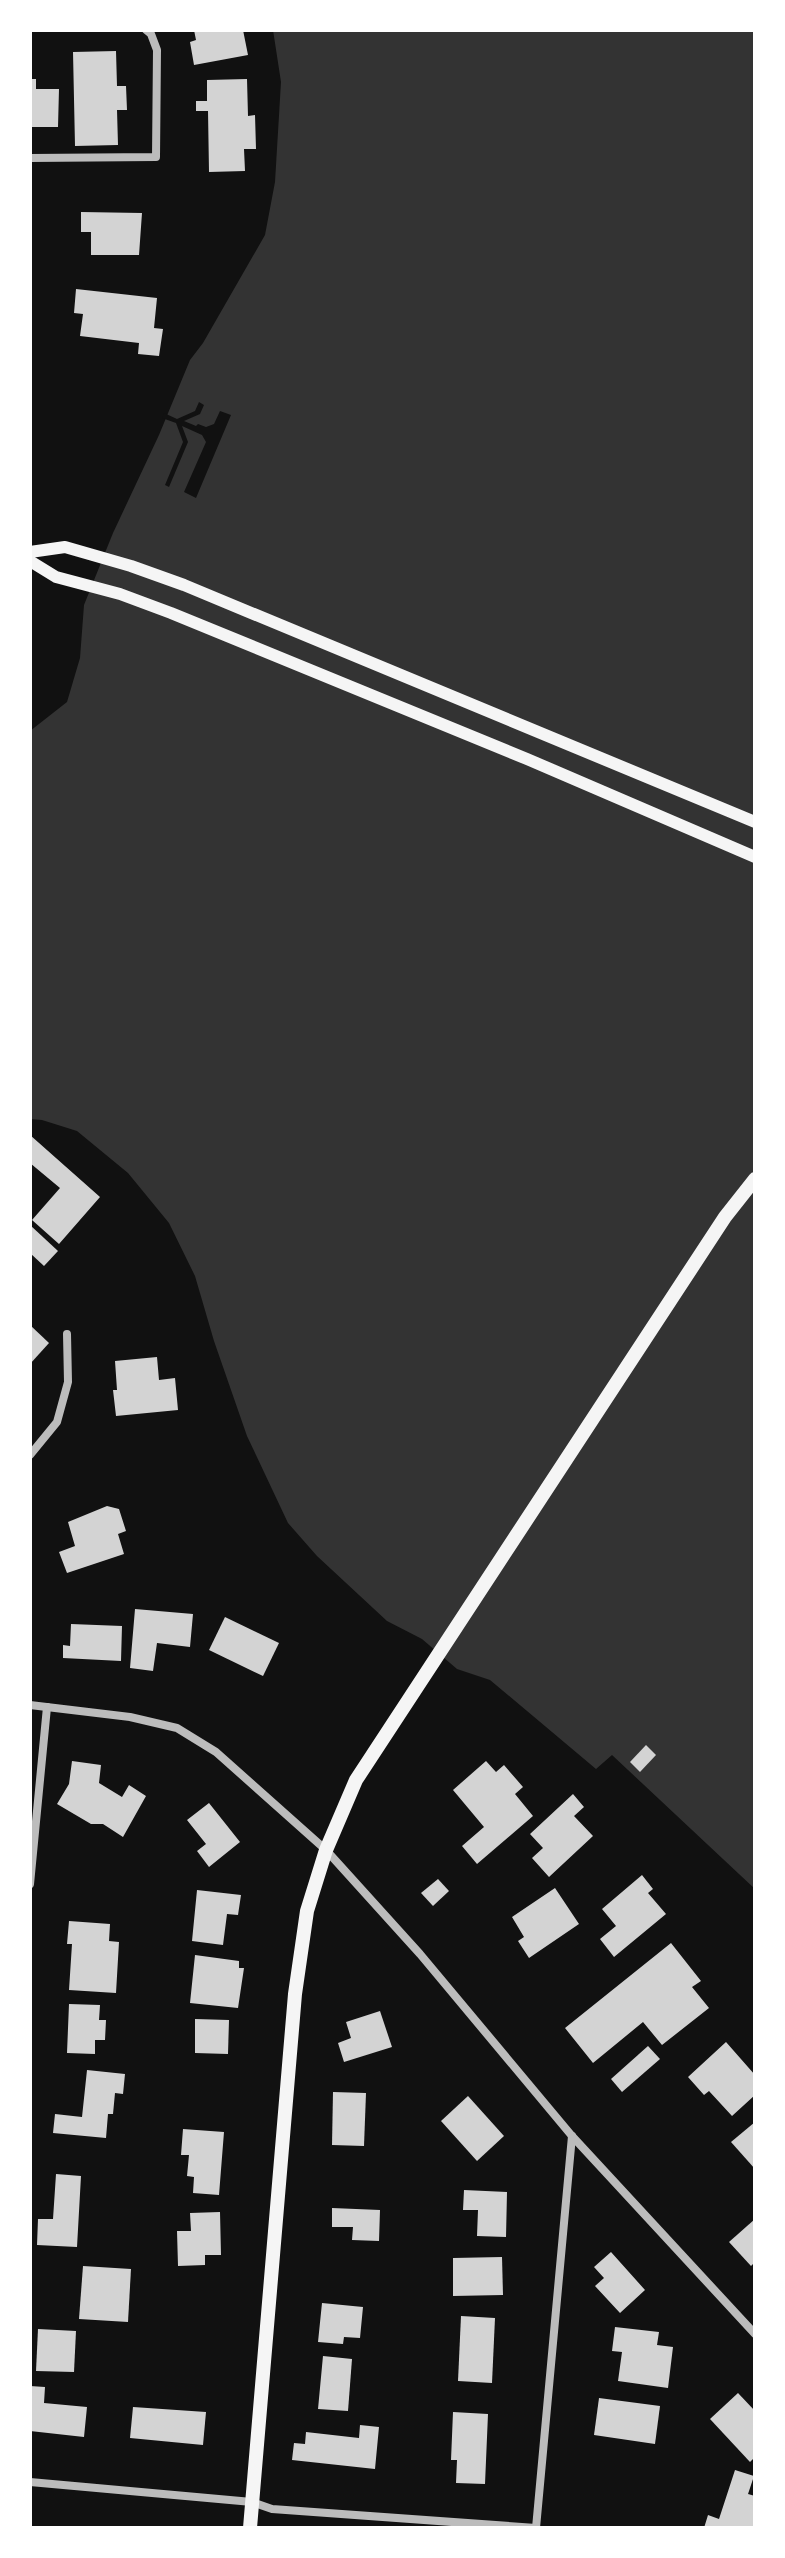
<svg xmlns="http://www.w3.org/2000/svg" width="785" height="2558" viewBox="0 0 785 2558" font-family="'Archivo Narrow',sans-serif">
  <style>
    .water { fill: #333 }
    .pier { fill: #111 }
    .building { fill: #d3d3d3 }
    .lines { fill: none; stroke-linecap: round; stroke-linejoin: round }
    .minor { stroke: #bcbcbc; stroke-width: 8 }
    .secondary { stroke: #f5f5f5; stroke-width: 12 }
    .primary { stroke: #f5f5f5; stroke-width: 14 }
  </style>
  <rect width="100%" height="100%" fill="#111"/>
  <polygon class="water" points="273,30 755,30 755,1889 612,1755 596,1769 490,1680 457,1669 422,1639 387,1621 317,1556 288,1523 247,1436 214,1341 195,1276 169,1223 128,1173 77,1131 42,1120 30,1119 30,731 67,702 80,658 84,605 113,533 159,435 190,360 203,343 265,235 275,182 281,82"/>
  <polygon class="pier" points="199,402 204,405 200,414 184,421 196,426 198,424 206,427 214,424 220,411 231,415 196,498 184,492 206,442 202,435 182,426 188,442 169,487 165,485 183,442 176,423 162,418 164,413 177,419 195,411"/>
  <g class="building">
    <polygon points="194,30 243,30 248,55 194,65 190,42 196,40"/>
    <polygon points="116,51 117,86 126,86 127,110 117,110 118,145 75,146 73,52"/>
    <polygon points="30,79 36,79 36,89 59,89 58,127 30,127"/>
    <polygon points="247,79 248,116 255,115 256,149 244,149 245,171 209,172 208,111 196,111 196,101 207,101 207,80"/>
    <polygon points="81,212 142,213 139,255 91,255 91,232 81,232"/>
    <polygon points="76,289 157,298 154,328 163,329 159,356 138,354 139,343 80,336 83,314 74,313"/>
    <polygon points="30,1135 100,1197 59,1244 32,1220 60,1188 30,1163"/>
    <polygon points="30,1225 58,1251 44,1266 30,1253"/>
    <polygon points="30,1325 49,1343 30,1364"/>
    <polygon points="157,1357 159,1380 175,1378 178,1410 116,1416 113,1390 117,1390 115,1361"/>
    <polygon points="107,1506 119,1509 126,1531 118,1534 124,1554 67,1573 59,1552 75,1546 68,1522"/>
    <polygon points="135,1609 193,1614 190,1647 157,1643 153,1671 130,1668"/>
    <polygon points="225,1617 279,1643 263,1676 209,1650"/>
    <polygon points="71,1624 122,1626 121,1661 63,1658 63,1645 70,1646"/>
    <polygon points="646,1745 656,1755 640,1772 630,1762"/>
    <polygon points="72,1761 101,1765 99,1783 122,1797 129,1785 146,1796 123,1837 103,1824 91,1824 57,1804 69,1784"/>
    <polygon points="486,1761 496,1772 504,1765 523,1787 515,1794 533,1816 477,1864 462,1846 484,1827 453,1790"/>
    <polygon points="573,1794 584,1807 574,1816 593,1836 549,1877 532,1858 543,1848 530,1834"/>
    <polygon points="209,1803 240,1842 209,1867 197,1851 206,1844 187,1820"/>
    <polygon points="642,1875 653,1889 648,1893 666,1914 614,1957 600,1939 616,1926 602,1909"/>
    <polygon points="438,1879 449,1891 433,1906 421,1893"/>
    <polygon points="555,1888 579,1924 529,1958 518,1941 524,1937 512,1917"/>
    <polygon points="197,1890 241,1895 238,1915 227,1914 223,1945 192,1941"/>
    <polygon points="69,1921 110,1924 109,1941 119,1942 116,1993 69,1990 72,1944 67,1944"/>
    <polygon points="671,1943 701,1981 692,1987 709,2008 662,2045 643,2022 593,2063 565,2028"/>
    <polygon points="195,1955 239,1961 239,1968 244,1968 238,2008 190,2003"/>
    <polygon points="69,2004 100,2005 99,2020 106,2020 105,2040 95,2040 95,2054 67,2053"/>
    <polygon points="380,2011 392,2047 344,2062 338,2043 351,2038 346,2022"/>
    <polygon points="195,2019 229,2020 228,2054 195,2053"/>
    <polygon points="726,2042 755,2075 755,2095 732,2116 709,2091 704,2095 688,2077"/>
    <polygon points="648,2046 660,2059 622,2092 611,2079"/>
    <polygon points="87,2070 125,2074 123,2094 115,2093 113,2114 108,2114 106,2138 53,2133 55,2114 82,2117"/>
    <polygon points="333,2092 366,2093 364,2146 332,2145"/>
    <polygon points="468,2096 504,2136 477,2161 441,2121"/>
    <polygon points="755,2122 755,2169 731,2142"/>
    <polygon points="183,2129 224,2132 219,2195 193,2193 194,2177 187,2176 189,2155 181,2155"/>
    <polygon points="56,2174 81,2176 77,2247 37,2245 38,2219 53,2219"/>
    <polygon points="464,2190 507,2192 506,2237 477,2236 478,2210 463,2210"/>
    <polygon points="332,2208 380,2210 379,2241 352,2240 353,2227 332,2227"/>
    <polygon points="220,2212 221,2255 205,2255 205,2265 178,2266 177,2231 191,2231 190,2213"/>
    <polygon points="755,2219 755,2262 751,2266 729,2242"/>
    <polygon points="611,2252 645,2290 620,2313 595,2286 604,2278 594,2267"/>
    <polygon points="502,2257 503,2295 453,2296 453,2258"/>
    <polygon points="83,2266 131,2269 128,2322 79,2319"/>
    <polygon points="322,2303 363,2307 360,2338 344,2337 343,2344 318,2342"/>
    <polygon points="461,2316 495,2318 492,2383 458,2381"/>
    <polygon points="615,2327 659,2332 657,2345 673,2347 668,2388 618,2381 622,2352 612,2351"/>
    <polygon points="38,2329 76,2331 74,2372 36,2371"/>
    <polygon points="323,2356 352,2359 348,2411 318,2409"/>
    <polygon points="30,2386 45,2387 44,2403 87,2407 84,2437 30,2431"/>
    <polygon points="738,2393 755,2411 755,2457 750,2462 710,2419"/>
    <polygon points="599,2398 660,2406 655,2444 594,2435"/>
    <polygon points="133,2407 206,2412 203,2445 130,2438"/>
    <polygon points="453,2412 488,2414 485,2484 456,2483 457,2460 451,2460"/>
    <polygon points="360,2425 379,2427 375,2469 292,2460 294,2443 305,2444 306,2432 359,2438"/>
    <polygon points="735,2470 754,2476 748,2494 755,2496 755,2528 704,2528 708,2515 719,2519"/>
  </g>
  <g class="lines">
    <g class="minor">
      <polyline points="30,158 156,157 157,50 151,34 146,30"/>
      <polyline points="30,1455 57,1422 68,1382 67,1334"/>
      <polyline points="30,1705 130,1717 177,1728 216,1752 326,1850 420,1954 572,2136 755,2334"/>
      <polyline points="30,1884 47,1707"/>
      <polyline points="30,2482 252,2502 272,2509 536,2528"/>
      <polyline points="536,2528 572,2136"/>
    </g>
    <g class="secondary">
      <polyline points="30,552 65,547 131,566 184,585 755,822"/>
      <polyline points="30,561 56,577 120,594 171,613 527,759 755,857"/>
    </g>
    <polyline class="primary" points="250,2528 295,1994 307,1911 326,1850 356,1780 725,1217 755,1179"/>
  </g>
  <rect width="785" height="2558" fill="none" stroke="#ffffff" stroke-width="64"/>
</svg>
